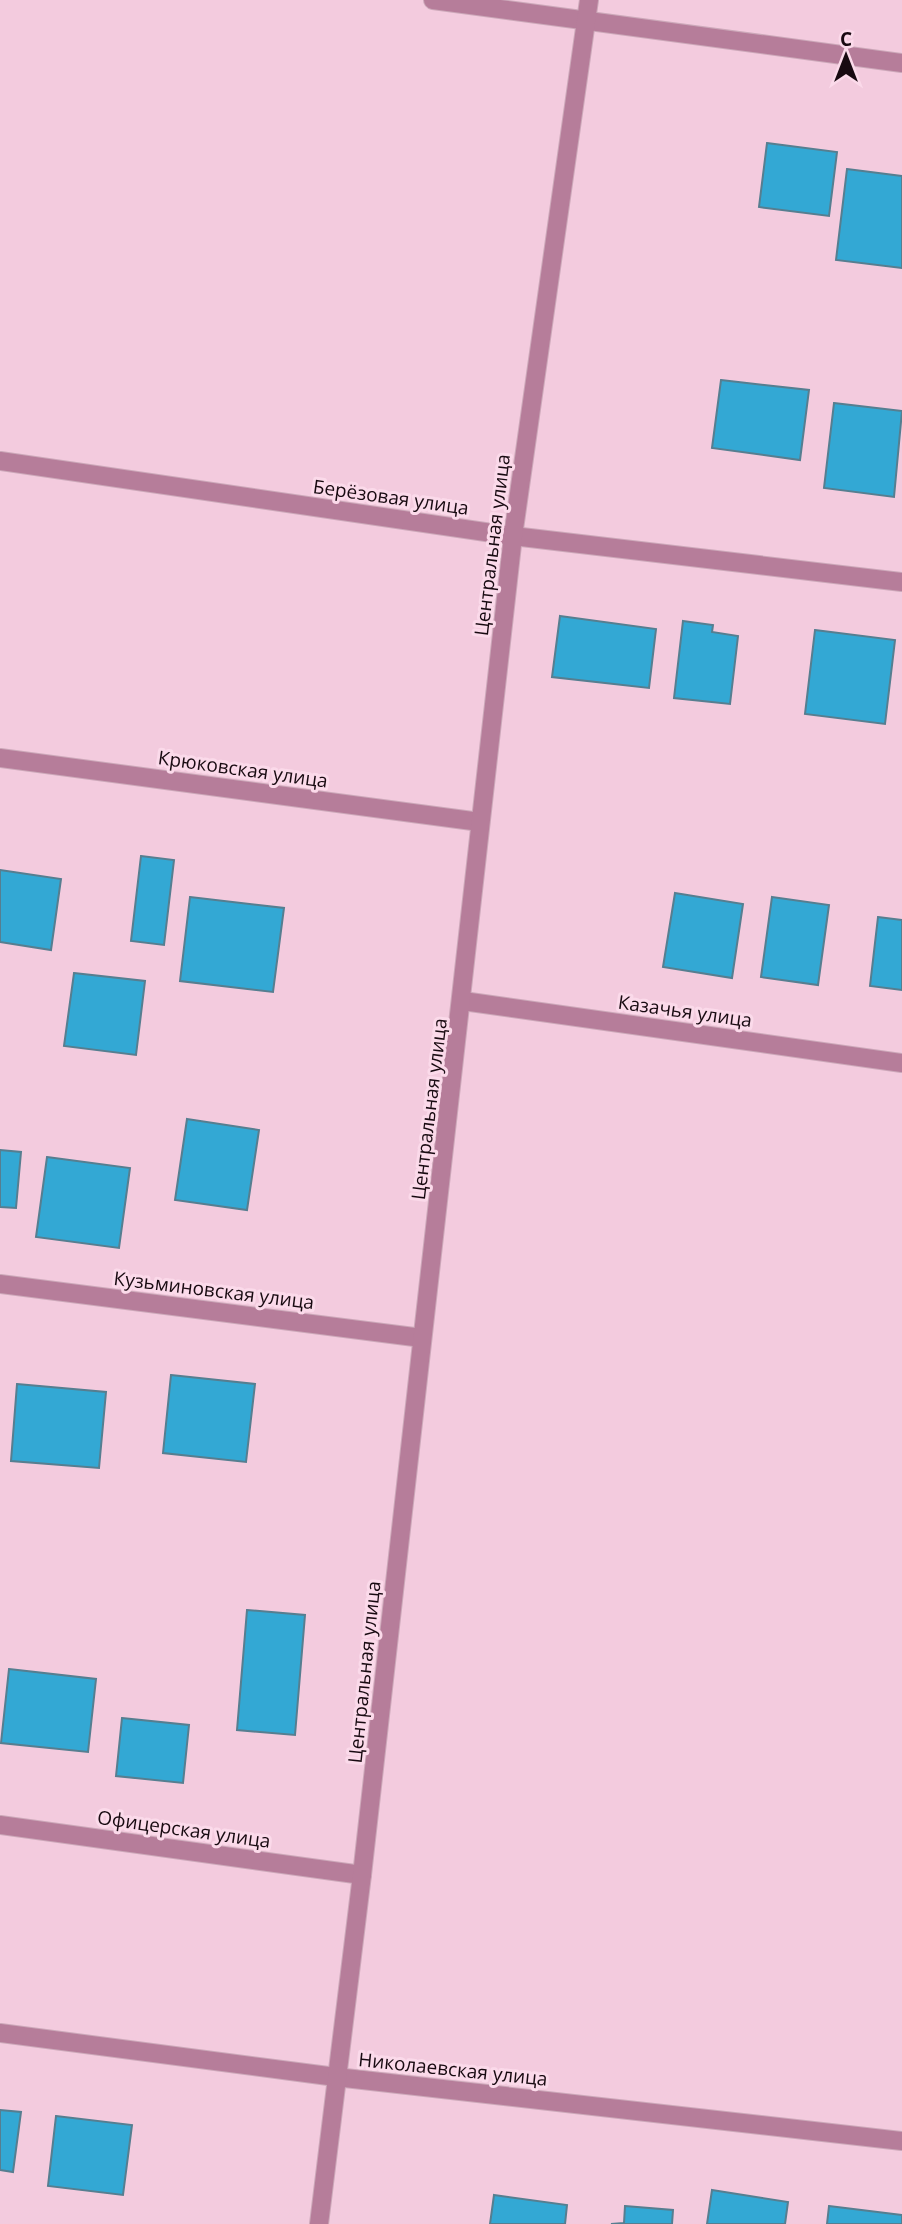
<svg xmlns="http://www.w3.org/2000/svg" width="902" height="2224" viewBox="0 0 902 2224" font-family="'Open Sans',sans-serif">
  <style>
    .building { fill: #33a8d4; stroke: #567e90; stroke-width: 2 }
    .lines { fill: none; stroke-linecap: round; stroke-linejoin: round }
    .minor-casing { stroke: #cca8b9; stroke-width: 20 }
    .minor { stroke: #b67d9a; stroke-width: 18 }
    .labels { text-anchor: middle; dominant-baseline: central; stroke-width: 6; stroke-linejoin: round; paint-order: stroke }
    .street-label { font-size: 19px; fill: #180a11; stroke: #fbdaea }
  </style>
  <rect width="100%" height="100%" fill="#f3cbde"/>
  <g class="building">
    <polygon points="767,143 837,152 829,216 759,207"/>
    <polygon points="847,169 902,176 902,268 836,260"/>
    <polygon points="721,380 809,390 800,460 712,448"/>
    <polygon points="834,403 902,411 894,497 824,488"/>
    <polygon points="560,616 656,629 649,688 552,677"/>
    <polygon points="683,621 713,625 712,632 738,636 730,704 674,698"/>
    <polygon points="815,630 895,640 885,724 805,714"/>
    <polygon points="141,856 174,860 164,945 131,941"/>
    <polygon points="0,870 61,879 51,950 0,942"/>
    <polygon points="675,893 743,904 732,978 663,967"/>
    <polygon points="190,897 284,908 273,992 180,981"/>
    <polygon points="772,897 829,905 818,985 761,977"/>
    <polygon points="878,917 902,920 902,990 870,986"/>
    <polygon points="74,973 145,981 136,1055 64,1046"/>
    <polygon points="187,1119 259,1130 247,1210 175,1200"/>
    <polygon points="0,1150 21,1152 16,1208 0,1207"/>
    <polygon points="47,1157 130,1168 119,1248 36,1237"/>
    <polygon points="171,1375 255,1384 246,1462 163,1453"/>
    <polygon points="17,1384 106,1392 99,1468 11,1461"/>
    <polygon points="247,1610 305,1615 295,1735 237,1730"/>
    <polygon points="9,1669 96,1679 88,1752 1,1743"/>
    <polygon points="122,1718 189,1725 183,1783 116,1776"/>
    <polygon points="0,2110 21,2112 13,2172 0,2170"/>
    <polygon points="56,2116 132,2125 123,2195 48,2186"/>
    <polygon points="712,2190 788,2202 785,2224 707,2224"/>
    <polygon points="494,2195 567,2205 565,2224 490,2224"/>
    <polygon points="625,2206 673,2210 672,2224 611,2224 624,2223"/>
    <polygon points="829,2206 902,2215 902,2224 827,2224"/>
  </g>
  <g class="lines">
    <defs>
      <g id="minor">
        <polyline points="433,0 902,63"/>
        <polyline points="0,461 513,536 902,582"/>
        <polyline points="0,758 480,822"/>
        <polyline points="463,1001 902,1063"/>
        <polyline points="0,1284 422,1338"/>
        <polyline points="0,1825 362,1875"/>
        <polyline points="0,2033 336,2077 902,2141"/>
        <polyline points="319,2224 362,1875 513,536 589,0"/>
      </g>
    </defs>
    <use href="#minor" class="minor-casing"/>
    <use href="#minor" class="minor"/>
  </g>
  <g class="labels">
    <g class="street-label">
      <text transform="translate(391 497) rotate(8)">Берёзовая улица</text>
      <text transform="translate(492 545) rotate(-83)">Центральная улица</text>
      <text transform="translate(243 769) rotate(8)">Крюковская улица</text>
      <text transform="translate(685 1011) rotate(8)">Казачья улица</text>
      <text transform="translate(429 1109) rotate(-83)">Центральная улица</text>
      <text transform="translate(214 1290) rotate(7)">Кузьминовская улица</text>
      <text transform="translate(364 1672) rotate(-84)">Центральная улица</text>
      <text transform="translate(184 1829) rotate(8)">Офицерская улица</text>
      <text transform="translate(453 2069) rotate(6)">Николаевская улица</text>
    </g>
  </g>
  <g transform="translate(846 56)" stroke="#fbdaea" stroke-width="5" paint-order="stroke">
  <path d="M0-5L12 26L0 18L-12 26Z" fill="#180a11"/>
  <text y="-10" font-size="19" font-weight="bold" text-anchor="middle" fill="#180a11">С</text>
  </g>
</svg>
